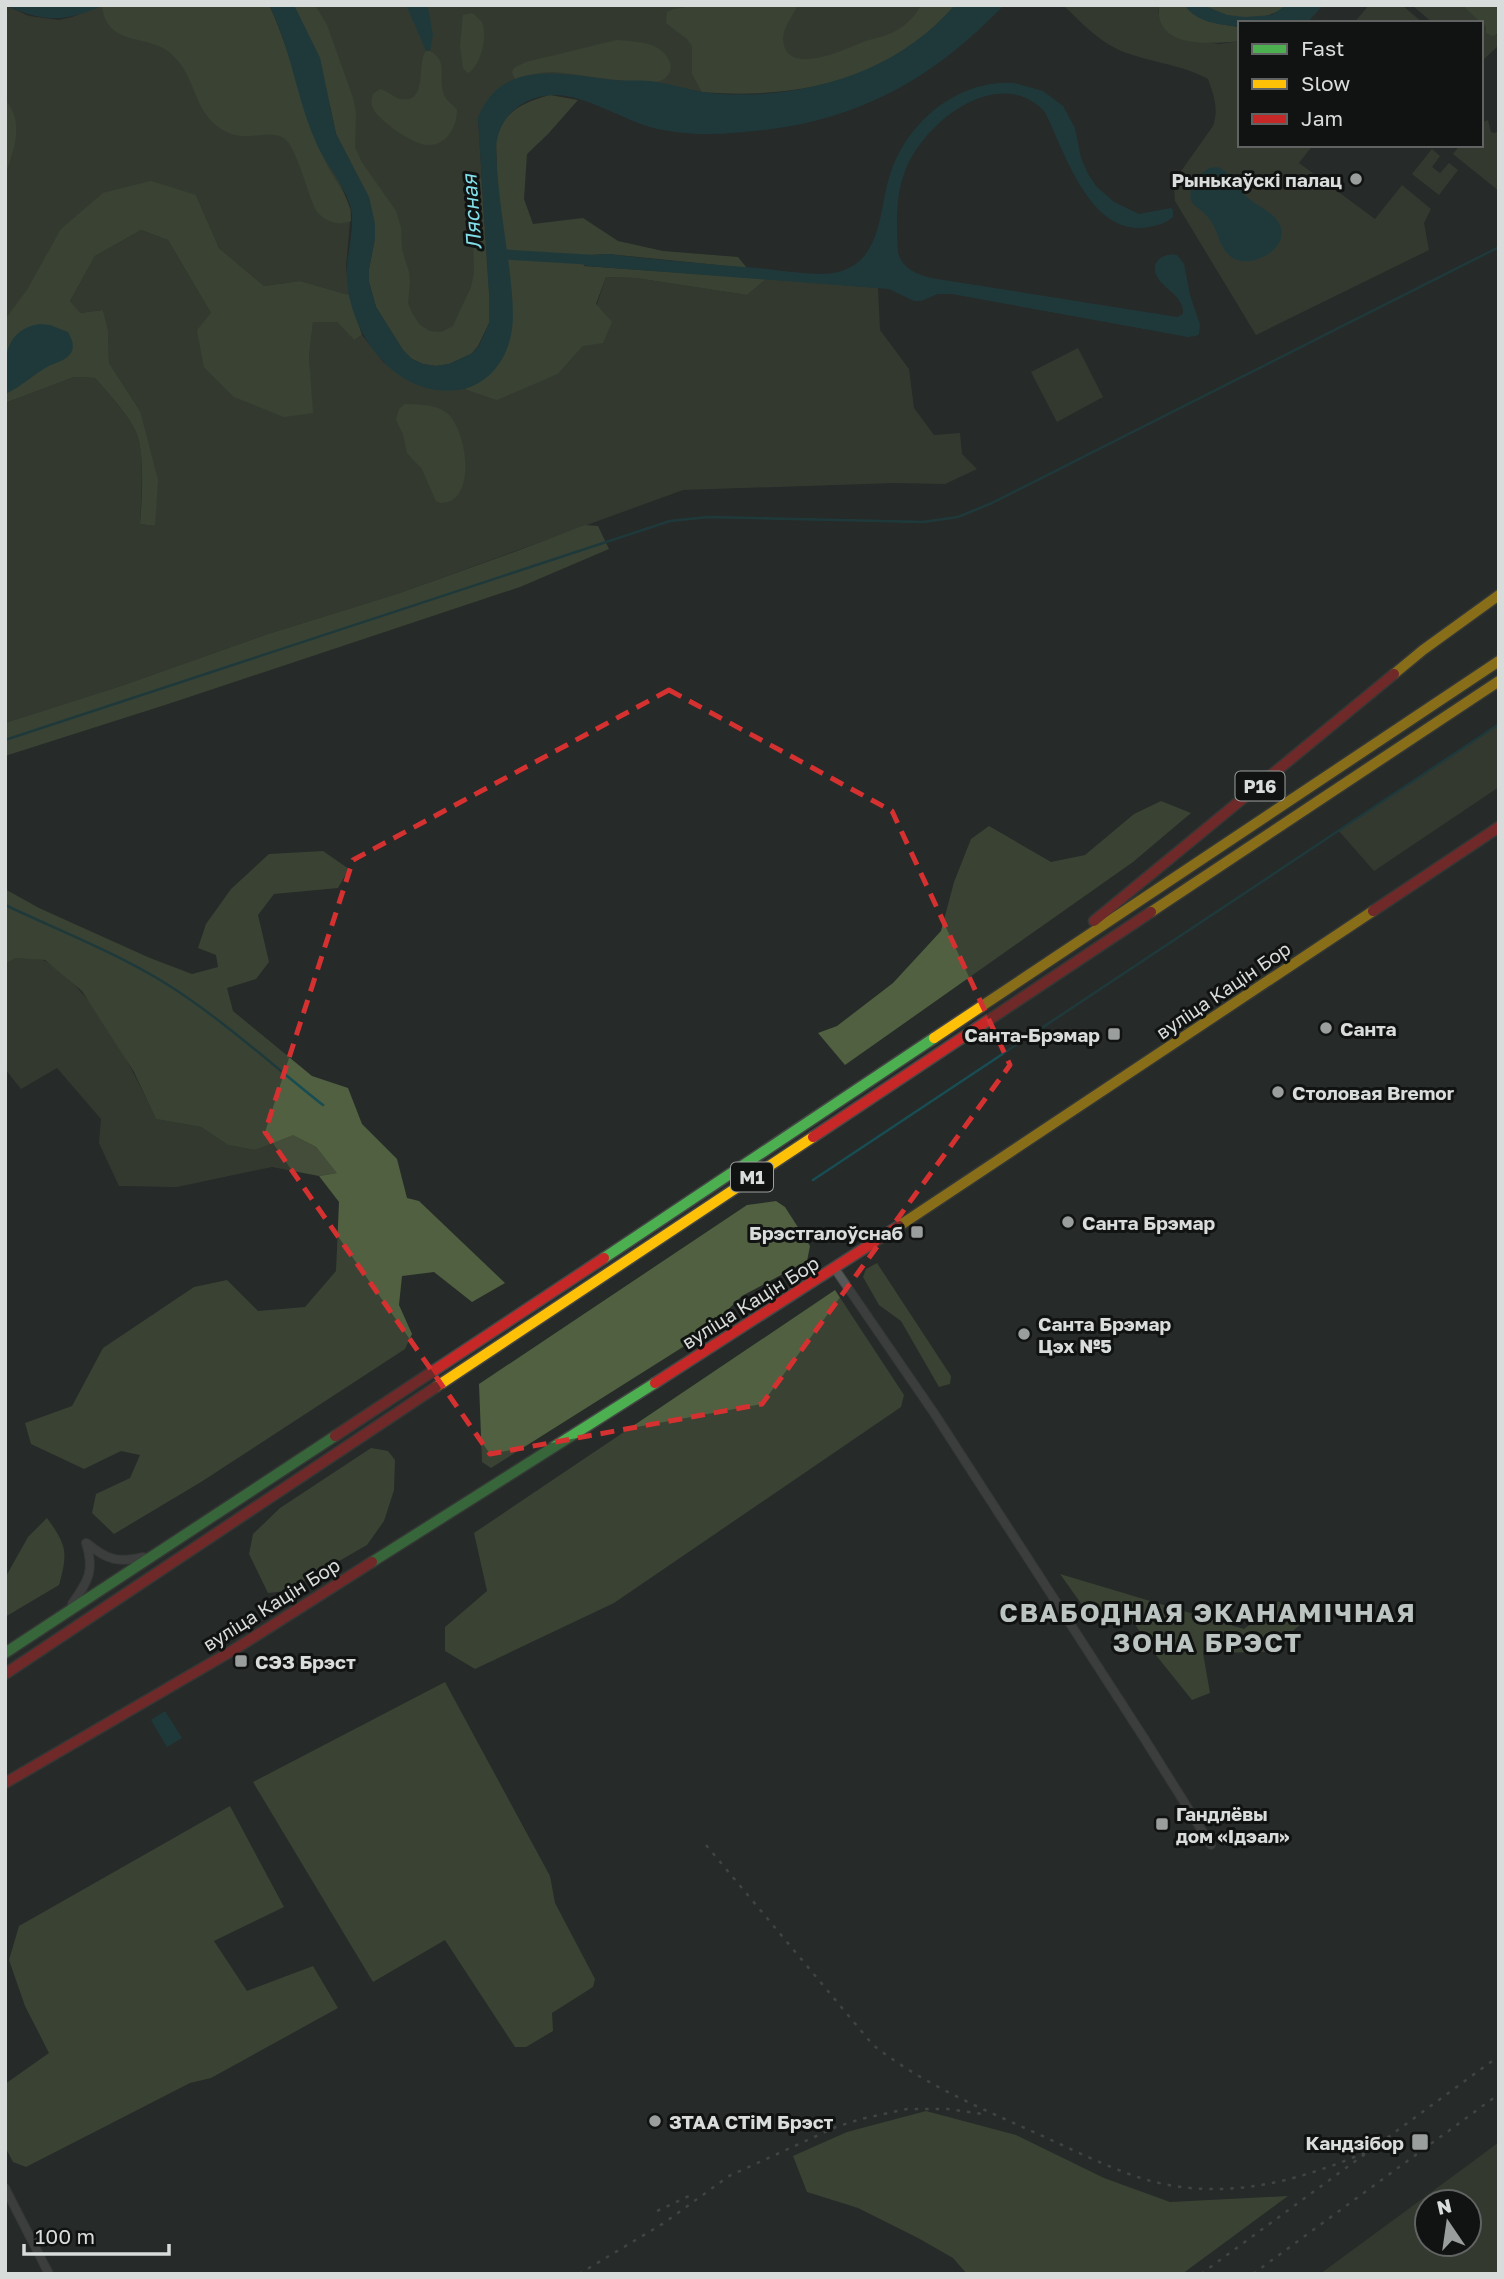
<svg xmlns="http://www.w3.org/2000/svg" width="1504" height="2279" viewBox="0 0 1504 2279" font-family="'Golos Text',sans-serif">
  <style>
    .green { fill: #434d39; fill-rule: evenodd }
    .forest { fill: #506040 }
    .water { fill: #174d53 }
    .lines { fill: none; stroke-linecap: round; stroke-linejoin: round }
    .stream { stroke: #174d53; stroke-width: 2.5 }
    .canal { stroke: #174d53; stroke-width: 10 }
    .street-casing { stroke: #444745; stroke-width: 10 }
    .fast-casing { stroke: #444745; stroke-width: 13 }
    .slow-casing { stroke: #444745; stroke-width: 13 }
    .jam-casing { stroke: #444745; stroke-width: 13 }
    .street { stroke: #555857; stroke-width: 8 }
    .fast { stroke: #4caf50; stroke-width: 10 }
    .slow { stroke: #ffc107; stroke-width: 10 }
    .jam { stroke: #c62828; stroke-width: 10 }
    .rail { stroke: #626464; stroke-width: 2.5; stroke-dasharray: 3.5 7; stroke-linecap: butt }
    .marked { fill: none; stroke: #d63131; stroke-width: 5; stroke-dasharray: 14 9; stroke-linejoin: round }
    .poi-dot { fill: #9a9e9c; stroke: #101312; stroke-width: 2.5 }
    .labels { text-anchor: middle; dominant-baseline: central; stroke-width: 6; stroke-linejoin: round; paint-order: stroke }
    .shield { fill: #101312; stroke: #9ca09e; stroke-width: 2 }
    .shield-label { font-size: 18px; font-weight: bold; fill: #d8dcda }
    .poi-label { font-size: 19px; font-weight: bold; fill: #d8dcda; stroke: #101312; text-anchor: start }
    .street-label { font-size: 19px; fill: #d8dcda; stroke: #101312 }
    .water-label { font-size: 21px; font-style: italic; fill: #82dee9; stroke: #101312 }
    .district-label { font-size: 26px; font-weight: bold; letter-spacing: 2px; fill: #bcc4c1; stroke: #101312 }
  </style>
  <rect width="100%" height="100%" fill="#262a28"/>
  <g class="green">
    <polygon points="5,5 29,16 59,20 72,17 104,5 269,5 351,210 346,267 349,295 300,281 264,286 219,248 196,195 27,291 5,319"/>
    <path d="M 294,5 L 955,5 L 927,33 L 702,92 L 650,81 L 515,79 C 497,87 485,100 478,118 L 489,293 L 423,364 Z"/>
    <path d="M 1063,5 L 1159,5 L 1158,12 L 1179,38 L 1219,44 L 1240,41 L 1240,145 L 1313,145 L 1299,163 L 1375,219 L 1402,185 L 1431,209 L 1424,223 L 1429,250 L 1256,335 L 1175,201 L 1174,187 L 1179,174 L 1213,126 C 1219,109 1214,96 1208,79 C 1181,64 1147,62 1119,50 C 1097,40 1080,21 1063,5 Z"/>
    <polygon points="1369,5 1402,5 1423,23 1354,23"/>
    <polygon points="1412,5 1462,5 1497,35 1499,33 1499,45 1481,62 1481,23 1433,23"/>
    <polygon points="1488,120 1491,132 1494,133 1499,131 1499,191 1453,154 1460,145 1481,145 1481,123"/>
    <polygon points="1432,149 1440,156 1432,167 1440,173 1449,163 1458,170 1439,195 1412,174"/>
    <path d="M 141,230 L 168,240 L 211,313 L 312,413 L 309,357 L 313,322 L 337,322 L 354,340 L 362,335 L 383,362 L 408,380 L 438,390 L 464,389 L 497,399 L 558,374 L 583,346 L 606,277 L 636,278 L 747,295 L 766,279 L 878,288 L 880,330 L 909,369 L 914,408 L 934,435 L 960,433 L 962,454 L 977,469 L 945,484 L 894,483 L 683,490 L 397,594 L 268,634 L 121,686 L 5,723 L 5,403 L 74,377 L 95,378 C 109,394 135,421 139,441 C 144,464 141,500 140,524 L 155,526 L 140,411 L 109,363 L 108,330 L 103,310 L 79,313 L 70,301 L 95,256 Z"/>
    <polygon points="1078,348 1103,397 1057,422 1031,372"/>
    <polygon points="1499,724 1499,787 1374,871 1339,831"/>
    <path d="M 16,958 C 25,959 40,957 47,962 C 95,991 133,1070 156,1119 L 201,1127 L 228,1145 L 255,1150 L 292,1134 L 316,1147 L 338,1173 L 319,1176 L 272,1167 L 177,1187 L 119,1186 L 99,1143 L 101,1119 L 57,1068 L 21,1089 L 5,1069 L 5,964 Z"/>
    <path d="M 1499,2142 L 1499,2274 L 1320,2274 L 1475,2160 ZM 1427,2202 L 1469,2202 L 1469,2244 L 1427,2244 Z"/>
  </g>
  <g class="forest">
    <path d="M 104,5 L 269,5 C 294,57 301,116 328,167 C 338,185 351,199 351,221 C 338,226 327,222 317,212 C 308,196 297,147 284,138 C 265,127 244,147 217,126 C 191,106 195,66 163,48 C 137,35 107,43 102,6 Z"/>
    <polygon points="294,5 315,5 327,25 353,98 356,113 355,147 361,161 396,211 401,228 402,250 409,272 410,282 408,303 412,313 419,324 429,331 442,332 453,326 471,287 474,273 473,225 467,185 473,176 481,179 489,293 489,323 478,346 471,354 449,364 436,366 423,364 412,359 403,350 376,307 369,282 369,269 375,238 375,224 369,197 336,134 320,58"/>
    <path d="M 699,5 L 798,5 C 793,16 782,28 783,40 C 786,78 846,49 863,42 C 875,38 888,36 899,29 C 908,23 916,15 921,5 L 955,5 C 890,80 797,100 702,92 L 692,74 L 692,46 L 687,39 L 666,23 L 667,12 L 674,9 Z"/>
    <path d="M 1159,5 L 1185,5 C 1197,23 1220,24 1240,27 L 1240,41 C 1210,44 1154,49 1159,5 Z"/>
    <path d="M 1203,5 L 1286,5 C 1268,24 1224,20 1203,5 Z"/>
    <polygon points="1462,5 1499,5 1499,33 1493,36 1486,33 1486,27"/>
    <path d="M 472,13 C 476,16 482,20 483,26 C 487,39 480,67 468,73 L 463,68 L 460,46 L 463,15 Z"/>
    <path d="M 617,40 C 629,41 644,42 654,46 C 668,53 678,69 664,79 C 651,89 572,72 552,72 C 539,72 527,75 515,79 L 512,72 L 514,68 L 526,62 Z"/>
    <path d="M 426,51 L 430,51 C 448,61 439,76 443,92 C 444,100 453,104 457,110 C 457,126 447,145 429,145 C 415,146 381,122 374,110 C 371,105 371,100 373,94 L 380,89 C 388,91 393,97 400,99 C 429,105 416,62 426,51 Z"/>
    <path d="M 550,95 L 578,100 L 548,134 L 527,154 L 524,199 L 533,224 L 583,218 L 618,241 L 663,251 L 738,257 L 747,268 L 608,254 L 590,255 L 584,266 L 766,279 L 747,295 L 636,278 L 606,277 L 596,304 L 612,322 L 603,343 L 583,346 L 558,374 L 497,400 L 464,389 C 483,382 493,372 503,356 L 496,141 C 502,112 523,102 550,95 Z"/>
    <path d="M 5,100 C 25,122 14,150 5,175 Z"/>
    <path d="M 151,181 L 196,195 L 219,248 L 264,286 L 300,281 L 349,295 L 362,335 L 354,340 L 337,322 L 313,322 L 309,357 L 313,413 L 284,417 L 234,397 L 204,367 L 197,330 L 211,313 L 168,240 L 141,230 L 95,256 L 70,301 L 80,313 L 103,310 L 108,330 L 109,363 L 140,411 L 158,480 L 155,526 L 140,524 C 142,499 144,466 139,441 C 135,421 109,394 95,378 L 74,377 L 5,403 L 5,319 L 27,290 L 61,229 L 103,193 Z"/>
    <path d="M 405,404 C 419,405 437,404 448,414 C 465,430 475,487 452,500 C 449,502 445,502 441,503 L 436,501 L 422,469 L 407,453 L 403,434 L 396,420 L 399,409 Z"/>
    <polygon points="585,525 598,526 609,549 520,587 165,705 5,756 5,723 121,686 268,634 397,594 517,551"/>
    <polygon points="1161,801 1191,813 1133,862 845,1065 818,1033 837,1026 893,983 941,931 954,882 971,839 989,826 1051,862 1085,855 1134,814"/>
    <polygon points="323,851 349,869 338,888 274,894 258,915 269,962 256,979 227,988 233,1011 312,1076 348,1088 362,1124 397,1159 407,1198 419,1201 505,1283 472,1302 434,1272 402,1276 399,1305 412,1334 405,1349 201,1482 114,1534 92,1513 96,1494 130,1478 140,1455 121,1451 84,1469 31,1444 25,1423 72,1406 103,1348 194,1287 227,1280 258,1311 305,1307 336,1271 339,1202 319,1176 337,1173 316,1147 293,1135 255,1150 228,1145 201,1127 156,1119 134,1072 82,991 45,960 16,958 5,964 5,889 39,908 150,958 192,974 218,967 216,955 198,948 206,924 231,889 269,854"/>
    <polygon points="776,1201 785,1207 810,1246 807,1261 742,1296 702,1335 491,1468 482,1462 479,1384 747,1205"/>
    <polygon points="877,1263 951,1376 950,1384 939,1387 901,1321 879,1305 863,1277 866,1269"/>
    <polygon points="835,1290 904,1395 901,1407 614,1603 475,1669 445,1651 445,1627 487,1591 474,1533"/>
    <polygon points="371,1448 388,1451 395,1460 394,1490 384,1521 367,1545 287,1591 268,1593 249,1554 253,1534 280,1508"/>
    <path d="M 47,1518 C 67,1546 68,1552 59,1585 L 5,1617 L 5,1578 L 28,1537 Z"/>
    <polygon points="1060,1574 1244,1629 1279,1601 1300,1625 1267,1652 1203,1653 1210,1693 1192,1700 1155,1654 1134,1623 1090,1616"/>
    <polygon points="445,1682 550,1876 555,1903 595,1979 593,1987 552,2013 553,2031 526,2047 515,2047 445,1940 373,1982 253,1782"/>
    <polygon points="230,1806 284,1907 214,1941 247,1991 313,1966 338,2008 211,2078 190,2083 26,2167 13,2162 5,2147 5,2084 49,2053 25,2006 9,1960 19,1926"/>
    <polygon points="926,2111 1016,2135 1104,2178 1170,2202 1288,2196 1182,2274 967,2274 953,2258 918,2238 858,2208 807,2192 793,2156 847,2132"/>
  </g>
  <g class="water">
    <path d="M 5,5 L 104,5 C 65,22 45,23 5,5 Z"/>
    <path d="M 269,5 L 294,5 L 320,58 L 336,134 L 369,197 L 375,224 L 375,238 L 369,269 L 369,282 L 376,307 L 403,350 L 412,359 L 423,364 L 436,366 L 449,364 L 471,354 L 479,346 L 489,323 L 489,293 L 478,118 C 501,58 563,74 613,80 C 625,81 638,80 650,81 C 668,83 685,89 703,92 C 722,95 742,95 761,94 C 835,89 906,62 955,5 L 1004,5 C 929,83 852,124 743,132 C 715,135 685,135 658,129 C 626,122 584,93 552,95 C 521,97 498,117 496,148 C 497,190 505,232 510,274 C 512,296 516,321 509,343 C 503,364 485,385 463,389 C 399,402 350,336 347,279 C 345,257 357,226 350,205 C 343,182 324,163 315,140 C 296,96 291,48 269,5 Z"/>
    <polygon points="406,5 427,5 428,7 433,35 430,51 426,51"/>
    <path d="M 1185,5 L 1203,5 L 1227,15 L 1245,17 L 1272,15 L 1286,5 L 1323,5 L 1307,23 L 1240,23 L 1240,27 C 1220,24 1196,23 1185,5 Z"/>
    <path d="M 1014,83 L 1043,91 L 1063,106 L 1075,128 L 1081,158 L 1088,174 L 1096,186 L 1114,202 L 1139,214 L 1171,208 L 1173,210 L 1173,217 C 1167,223 1158,225 1149,227 C 1090,238 1065,152 1045,112 C 998,62 921,124 904,174 C 895,198 897,227 898,253 C 903,269 916,274 931,278 L 1177,317 L 1183,314 C 1184,296 1166,291 1158,278 C 1148,263 1163,252 1177,255 L 1184,264 L 1190,295 L 1200,325 L 1199,334 L 1196,336 L 1188,337 L 952,294 L 938,294 L 921,301 L 914,301 L 889,289 L 588,266 L 582,264 L 585,256 L 608,254 C 657,260 707,264 757,268 C 779,270 823,278 842,271 C 883,257 879,208 890,175 C 907,122 957,80 1014,83 Z"/>
    <path d="M 1217,167 C 1230,171 1235,183 1243,193 C 1253,205 1273,210 1280,225 C 1291,249 1248,272 1230,256 C 1219,247 1219,234 1212,223 C 1199,201 1183,211 1194,179 L 1209,168 Z"/>
    <path d="M 39,324 L 50,325 L 68,332 C 72,339 75,346 71,353 C 66,361 54,363 47,367 C 31,376 23,386 5,394 C 5,364 1,331 39,324 Z"/>
    <polygon points="165,1711 182,1738 167,1747 151,1720"/>
  </g>
  <g class="lines">
    <g class="stream">
      <polyline points="5,740 670,521 708,517 923,522 958,517 992,503 1499,247"/>
      <path d="M 5,905 C 58,930 115,952 165,983 C 221,1018 271,1064 323,1105"/>
      <polyline points="813,1180 1499,724"/>
    </g>
    <polyline class="canal" points="497,254 595,260"/>
    <defs>
      <g id="street">
        <polyline points="835,1269 934,1413 1144,1738 1211,1845"/>
        <path d="M 88,1544 C 107,1560 118,1563 143,1557"/>
        <path d="M 72,1604 C 88,1581 95,1571 86,1543"/>
        <polyline points="5,2188 49,2274"/>
      </g>
      <g id="fast">
        <polyline points="604,1258 934,1038"/>
        <polyline points="372,1562 655,1383"/>
        <polyline points="5,1653 335,1436"/>
      </g>
      <g id="slow">
        <polyline points="1394,674 1423,650 1499,595"/>
        <polyline points="1151,912 1499,681"/>
        <polyline points="934,1038 1499,661"/>
        <polyline points="899,1226 1373,911"/>
        <polyline points="436,1387 813,1137"/>
      </g>
      <g id="jam">
        <polyline points="1373,911 1499,827"/>
        <polyline points="1094,921 1394,674"/>
        <polyline points="813,1137 1151,912"/>
        <polyline points="655,1383 899,1226"/>
        <polyline points="335,1436 604,1258"/>
        <polyline points="5,1674 436,1387"/>
        <polyline points="5,1783 235,1649 372,1562"/>
      </g>
    </defs>
    <use href="#street" class="street-casing"/>
    <use href="#fast" class="fast-casing"/>
    <use href="#slow" class="slow-casing"/>
    <use href="#jam" class="jam-casing"/>
    <use href="#street" class="street"/>
    <use href="#fast" class="fast"/>
    <use href="#slow" class="slow"/>
    <use href="#jam" class="jam"/>
    <g class="rail">
      <path d="M 706,1845 L 873,2045 C 919,2081 973,2105 1027,2129 C 1061,2144 1094,2161 1129,2174 C 1213,2205 1293,2184 1371,2150"/>
      <polyline points="657,2211 695,2193"/>
      <polyline points="579,2274 664,2223 729,2176 836,2127 861,2119 907,2109 948,2109 982,2114"/>
      <polyline points="1201,2274 1499,2056"/>
      <polyline points="1253,2274 1499,2094"/>
    </g>
  </g>
  <path d="M0 0H1504V2279H0ZM 669,690 L 892,811 L 1010,1065 L 762,1404 L 490,1454 L 265,1132 L 353,860 Z" fill="#262a28" fill-opacity=".55" fill-rule="evenodd"/>
  <path class="marked" d="M 669,690 L 892,811 L 1010,1065 L 762,1404 L 490,1454 L 265,1132 L 353,860 Z"/>
  <g class="poi-dot">
    <circle cx="1356" cy="179" r="7"/>
    <circle cx="1326" cy="1028" r="7"/>
    <rect x="1107" y="1027" width="14" height="14" rx="3.5"/>
    <circle cx="1278" cy="1092" r="7"/>
    <circle cx="1068" cy="1222" r="7"/>
    <rect x="910" y="1225" width="14" height="14" rx="3.5"/>
    <circle cx="1024" cy="1334" r="7"/>
    <rect x="234" y="1654" width="14" height="14" rx="3.5"/>
    <rect x="1155" y="1817" width="14" height="14" rx="3.5"/>
    <circle cx="655" cy="2121" r="7"/>
    <rect x="1411" y="2133" width="18" height="18" rx="3.5"/>
  </g>
  <g class="labels">
    <g class="shield">
      <rect x="1235.5" y="771.5" width="49" height="29" rx="5"/>
      <rect x="731" y="1162.5" width="42" height="29" rx="5"/>
    </g>
    <g class="shield-label">
      <text x="1260" y="786">Р16</text>
      <text x="752" y="1177">М1</text>
    </g>
    <g class="poi-label">
      <text x="1342" y="179" text-anchor="end">Рынькаўскi палац</text>
      <text x="1340" y="1028">Санта</text>
      <text x="1100" y="1034" text-anchor="end">Санта-Брэмар</text>
      <text x="1292" y="1092">Столовая Bremor</text>
      <text x="1082" y="1222">Санта Брэмар</text>
      <text x="903" y="1232" text-anchor="end">Брэстгалоўснаб</text>
      <text x="1038" y="1323">Санта Брэмар<tspan x="1038" dy="22">Цэх №5</tspan></text>
      <text x="255" y="1661">СЭЗ Брэст</text>
      <text x="1176" y="1813">Гандлёвы<tspan x="1176" dy="22">дом «Ідэал»</tspan></text>
      <text x="669" y="2121">ЗТАА СТіМ Брэст</text>
      <text x="1404" y="2142" text-anchor="end">Кандзібор</text>
    </g>
    <g class="street-label">
      <text transform="translate(1223 990) rotate(-34)">вуліца Кацін Бор</text>
      <text transform="translate(750 1302) rotate(-32)">вуліца Кацін Бор</text>
      <text transform="translate(271 1604) rotate(-32)">вуліца Кацін Бор</text>
    </g>
    <g class="water-label">
      <text transform="translate(471 212) rotate(-94)">Лясная</text>
    </g>
    <g class="district-label">
      <text x="1208" y="1612">СВАБОДНАЯ ЭКАНАМІЧНАЯ<tspan x="1208" dy="30">ЗОНА БРЭСТ</tspan></text>
    </g>
  </g>
  <rect width="1504" height="2279" fill="none" stroke="#d8dcda" stroke-width="14"/>
  <rect x="1238" y="21" width="245" height="126" fill="#101312" stroke="#606362" stroke-width="2"/>
  <rect x="1252" y="44" width="35" height="10" fill="#4caf50" stroke="#606362" stroke-width="2"/>
  <text x="1301" y="56" font-size="21" fill="#d8dcda">Fast</text>
  <rect x="1252" y="79" width="35" height="10" fill="#ffc107" stroke="#606362" stroke-width="2"/>
  <text x="1301" y="91" font-size="21" fill="#d8dcda">Slow</text>
  <rect x="1252" y="114" width="35" height="10" fill="#c62828" stroke="#606362" stroke-width="2"/>
  <text x="1301" y="126" font-size="21" fill="#d8dcda">Jam</text>
  <g transform="translate(1448 2223) rotate(347)"><circle r="33" fill="#101312" stroke="#606362" stroke-width="2"/>
  <path d="M0-5L12 26L0 18L-12 26Z" fill="#9a9e9c"/>
  <text y="-10" font-size="19" font-weight="bold" text-anchor="middle" fill="#d8dcda">N</text>
  </g>
  <path d="M24 2244v10h145v-10" fill="none" stroke="#d8dcda" stroke-width="3.5"/>
  <text x="35" y="2244" font-size="21" fill="#d8dcda" stroke="#101312" stroke-width="5" paint-order="stroke">100 m</text>
</svg>
